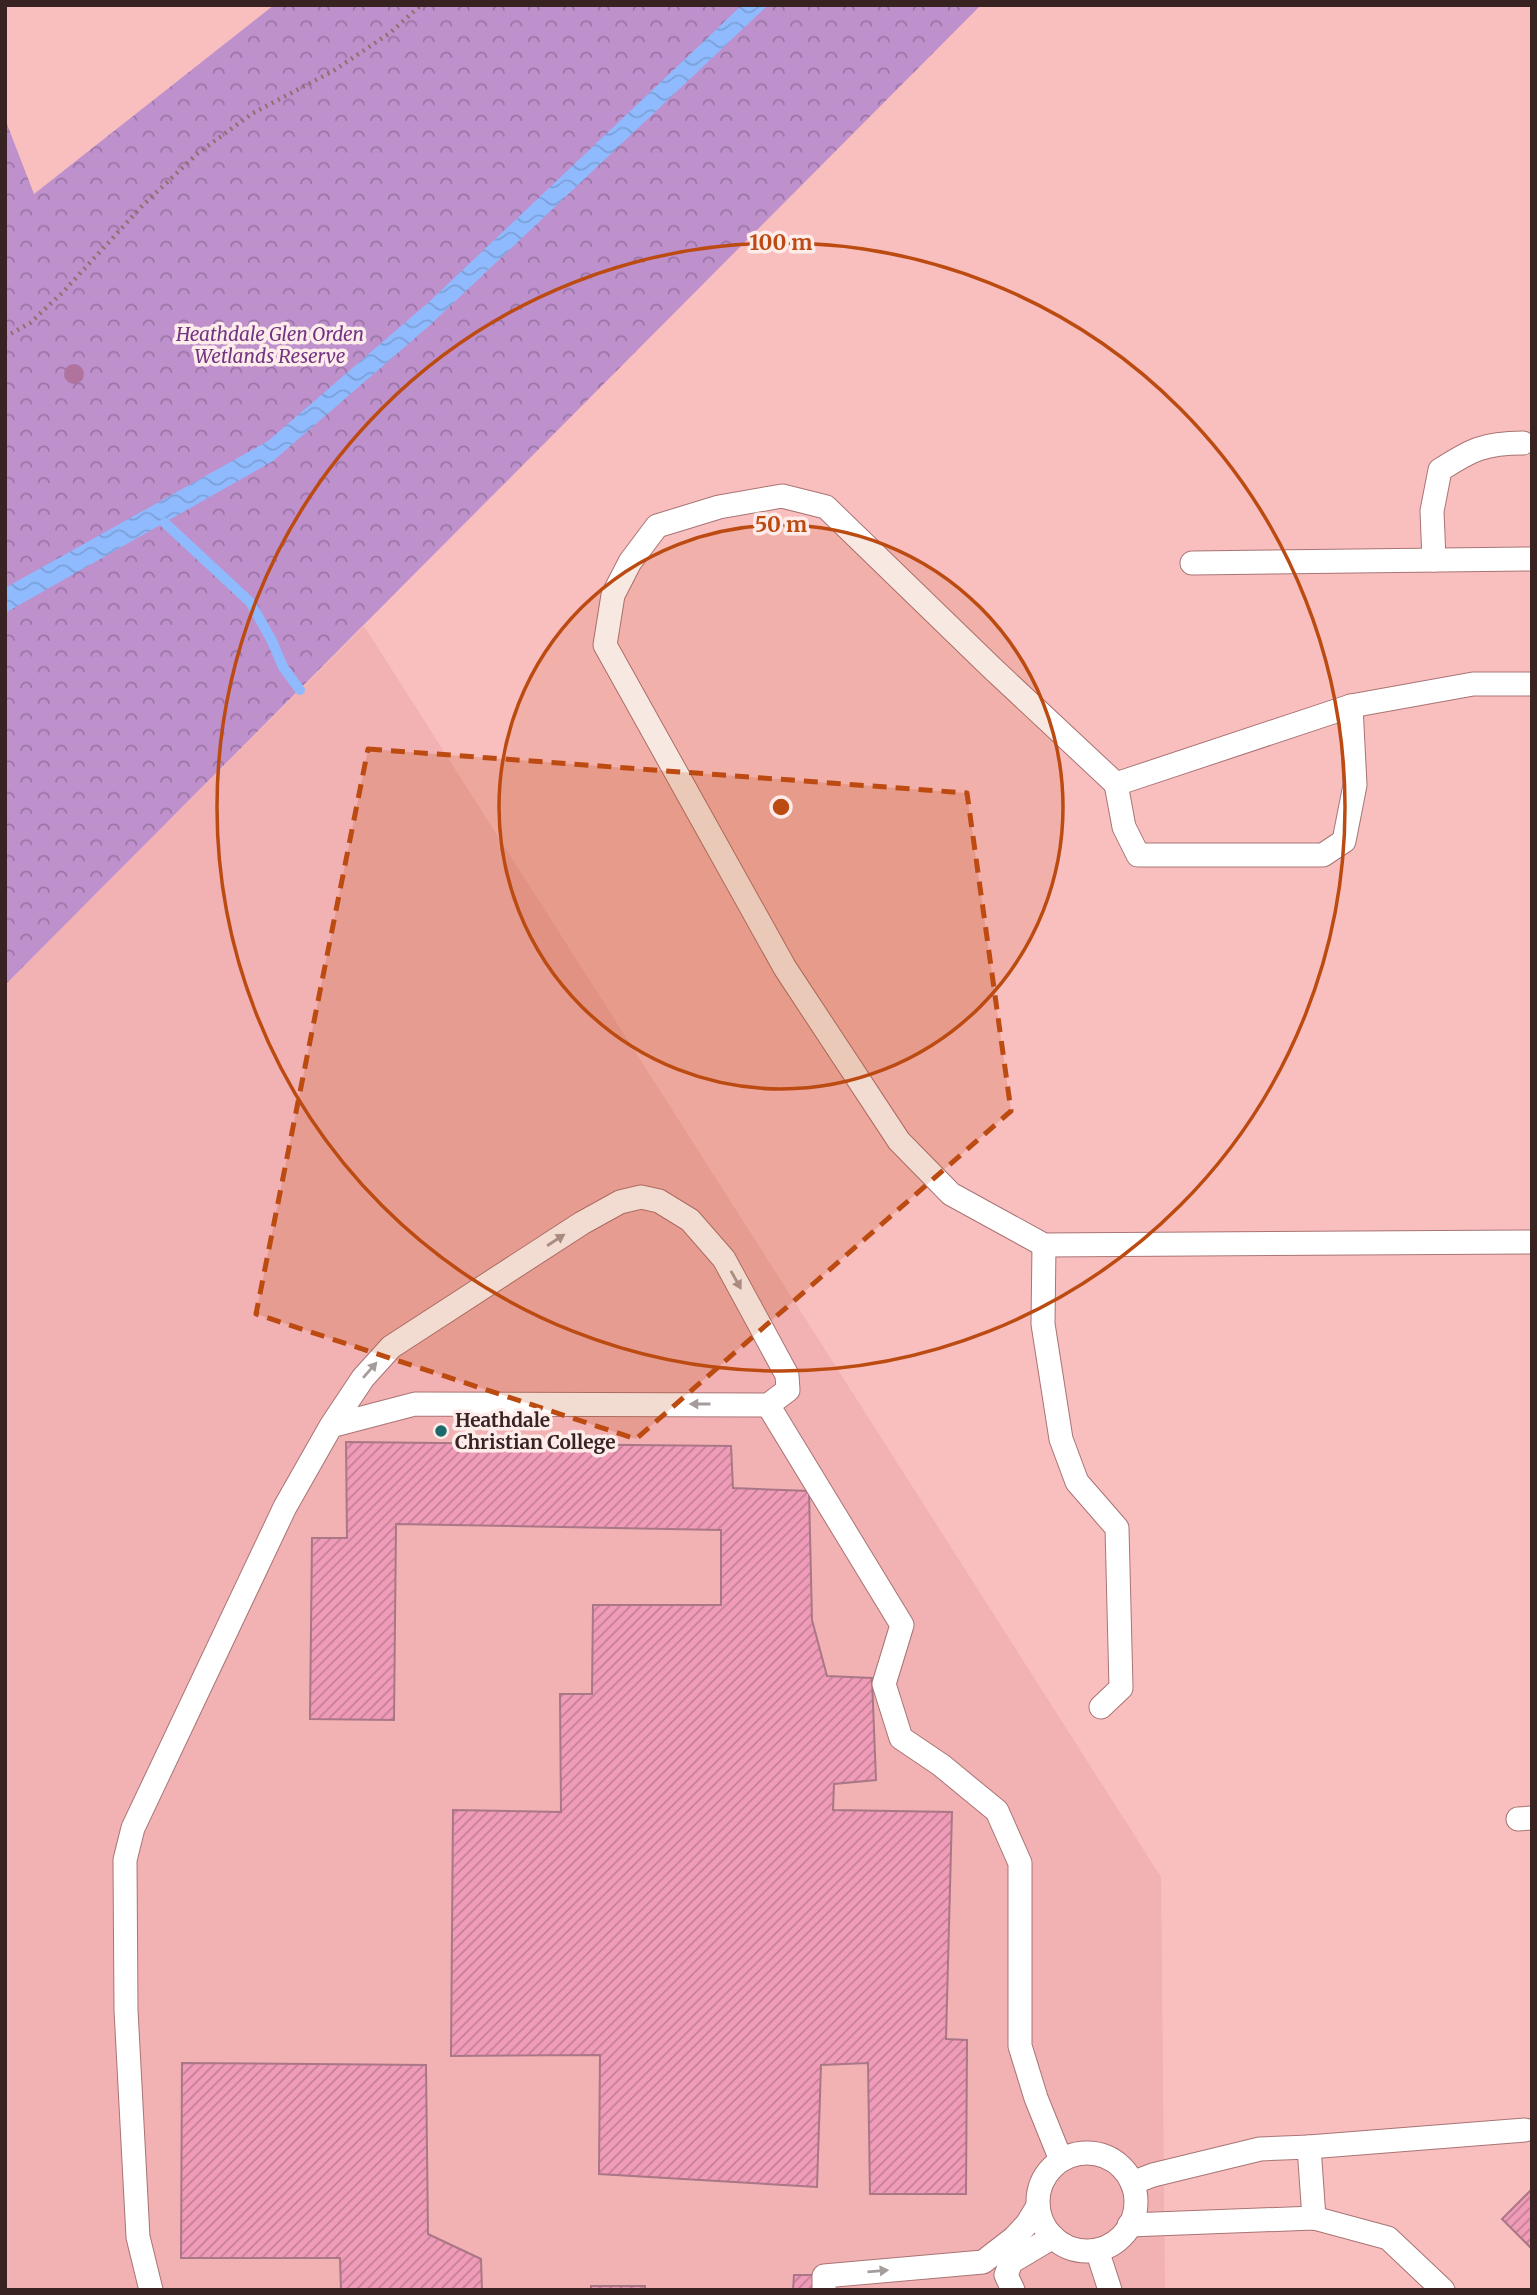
<svg xmlns="http://www.w3.org/2000/svg" width="1537" height="2295" viewBox="0 0 1537 2295" font-family="Merriweather,serif">
  <style>
    .built { fill: #f2b1b2 }
    .park { fill: url(#park-crowns) }
    .water { fill: url(#water-waves) }
    .lines { fill: none; stroke-linecap: round; stroke-linejoin: round }
    .stream { stroke: #8fbbfe; stroke-width: 10 }
    .building { fill: url(#building-hatch); stroke: #aa7787; stroke-width: 2 }
    .service-casing { stroke: #a97474; stroke-width: 25 }
    .path { stroke: #966e6e; stroke-width: 4.5; stroke-dasharray: 2 5; stroke-linecap: butt }
    .service { stroke: #fff; stroke-width: 23 }
    .tree { fill: #af739e }
    .oneway { fill: #a59c9c }
    .marked { fill: #bc4b12; fill-opacity: 0.2; stroke: #bc4b12; stroke-width: 5; stroke-dasharray: 14 9; stroke-linejoin: round }
    .ring { fill: none; stroke: #bc4b12; stroke-width: 3.5 }
    .poi-dot { fill: #1c696c; stroke: #feeceb; stroke-width: 2.5 }
    .labels { text-anchor: middle; dominant-baseline: central; stroke-width: 7; stroke-linejoin: round; paint-order: stroke }
    .park-label { font-size: 19px; font-style: italic; fill: #723583; stroke: #feeceb }
    .poi-label { font-size: 19px; font-weight: bold; fill: #382222; stroke: #feeceb; text-anchor: start }
    .centre { fill: #bc4b12; stroke: #feeceb; stroke-width: 3.5 }
    .ring-label { font-size: 21px; text-anchor: middle; font-weight: bold; fill: #bc4b12; stroke: #feeceb; stroke-width: 7; stroke-linejoin: round; paint-order: stroke }
  </style>
  <defs>
    <pattern id="park-crowns" width="20" height="18" patternUnits="userSpaceOnUse" patternTransform="scale(1.75)"><rect width="20" height="18" fill="#be90cc"/><path d="M2 6a3 3 0 1 1 6 0M12 15a3 3 0 1 1 6 0" fill="none" stroke="#9b75a5"/></pattern>
    <pattern id="water-waves" width="16" height="10" patternUnits="userSpaceOnUse" patternTransform="scale(1.75)"><rect width="16" height="10" fill="#8fbbfe"/><path d="M0 5q4-4 8 0t8 0" fill="none" stroke="#7ca0d9"/></pattern>
    <pattern id="building-hatch" width="6" height="6" patternUnits="userSpaceOnUse" patternTransform="scale(1.75)"><rect width="6" height="6" fill="#f09cb8"/><path d="M-1 1l2-2M0 6l6-6M5 7l2-2" fill="none" stroke="#c37f95"/></pattern>
  </defs>
  <rect width="100%" height="100%" fill="#f9bfbf"/>
  <polygon class="built" points="364,626 1161,1877 1165,2290 5,2290 5,985"/>
  <polygon class="park" points="274,5 981,5 5,985 5,119 34,194"/>
  <polygon class="water" points="742,5 768,5 429,326 273,461 5,613 5,588 268,441 430,301"/>
  <g class="lines">
    <polyline class="stream" points="165,523 250,602 272,641 283,667 300,690"/>
  </g>
  <g class="building">
    <polygon points="346,1442 731,1446 733,1488 809,1491 812,1620 827,1676 872,1678 876,1780 834,1784 833,1810 952,1812 946,2039 967,2040 966,2194 870,2194 868,2063 821,2065 817,2187 599,2174 600,2055 451,2056 453,1810 561,1812 560,1694 592,1694 593,1605 721,1605 721,1530 396,1524 394,1720 310,1719 312,1538 347,1538"/>
    <polygon points="182,2063 426,2065 428,2234 481,2259 482,2290 341,2290 340,2258 181,2258"/>
    <polygon points="1532,2189 1532,2249 1502,2219"/>
    <polygon points="794,2275 814,2275 814,2290 793,2290"/>
    <rect x="591" y="2286" width="54" height="4"/>
  </g>
  <g class="lines">
    <defs>
      <g id="service">
        <path d="M 1434,560 L 1432,511 L 1440,470 C 1471,450 1484,443 1523,443"/>
        <polyline points="1192,563 1532,559"/>
        <polyline points="1532,684 1473,684 1351,706 1116,784 991,667 826,507 782,496 719,507 657,526 630,562 613,595 605,645 785,968 899,1141 951,1194 1044,1245 1532,1242"/>
        <polyline points="1116,784 1124,827 1138,855 1323,855 1344,841 1355,785 1351,706"/>
        <polyline points="1044,1245 1043,1324 1061,1439 1077,1482 1117,1528 1121,1688 1101,1707"/>
        <polyline points="768,1405 902,1625 884,1684 901,1738 941,1765 997,1811 1020,1863 1020,2046 1036,2098 1061,2160"/>
        <polyline points="1518,1819 1532,1818"/>
        <polyline points="1309,2147 1525,2130"/>
        <circle cx="1087" cy="2202" r="49"/>
        <polyline points="1132,2183 1153,2175 1260,2149 1309,2147 1314,2218"/>
        <polyline points="1129,2225 1314,2218 1388,2238 1443,2290"/>
        <polyline points="1097,2250 1110,2290"/>
        <polyline points="151,2290 138,2237 126,2010 125,1860 133,1828 285,1507 331,1426 363,1378 391,1347 582,1223 620,1202 641,1197 659,1201 690,1220 724,1259 787,1375 788,1390 768,1405 415,1404 331,1426"/>
        <polyline points="824,2290 824,2276 983,2262 1014,2238 1027,2224 1038,2206"/>
        <polyline points="1013,2290 1006,2275 1011,2262 1053,2237"/>
      </g>
    </defs>
    <use href="#service" class="service-casing"/>
    <polyline class="path" points="5,337 30,323 63,292 143,205 198,153 253,113 333,71 390,33 421,5"/>
    <use href="#service" class="service"/>
  </g>
  <circle class="tree" cx="74" cy="374" r="10"/>
  <defs><path id="oneway-solid" d="M-6-.8H1V-3.2L6.5 0L1 3.2V.8H-6Z" transform="scale(1.75)"/></defs>
  <g class="oneway">
    <use href="#oneway-solid" transform="translate(556 1240) rotate(-33)"/>
    <use href="#oneway-solid" transform="translate(736 1280) rotate(61)"/>
    <use href="#oneway-solid" transform="translate(370 1370) rotate(-49)"/>
    <use href="#oneway-solid" transform="translate(700 1404) rotate(-180)"/>
    <use href="#oneway-solid" transform="translate(878 2271) rotate(-5)"/>
  </g>
  <path class="marked" d="M 368,749 L 967,793 L 1011,1111 L 636,1439 L 256,1314 Z"/>
  <circle cx="781" cy="807" r="282" fill="#bc4b12" fill-opacity=".12"/>
  <g class="ring">
    <circle cx="781" cy="807" r="282"/>
    <circle cx="781" cy="807" r="564"/>
  </g>
  <circle class="poi-dot" cx="441" cy="1431" r="7"/>
  <g class="labels">
    <g class="park-label">
      <text x="270" y="334">Heathdale Glen Orden<tspan x="270" dy="22">Wetlands Reserve</tspan></text>
    </g>
    <g class="poi-label">
      <text x="455" y="1420">Heathdale<tspan x="455" dy="22">Christian College</tspan></text>
    </g>
  </g>
  <circle cx="781" cy="807" r="10" class="centre"/>
  <g class="ring-label">
    <text x="781" y="250">100 m</text>
    <text x="781" y="532">50 m</text>
  </g>
  <rect width="1537" height="2295" fill="none" stroke="#382222" stroke-width="14"/>
</svg>
